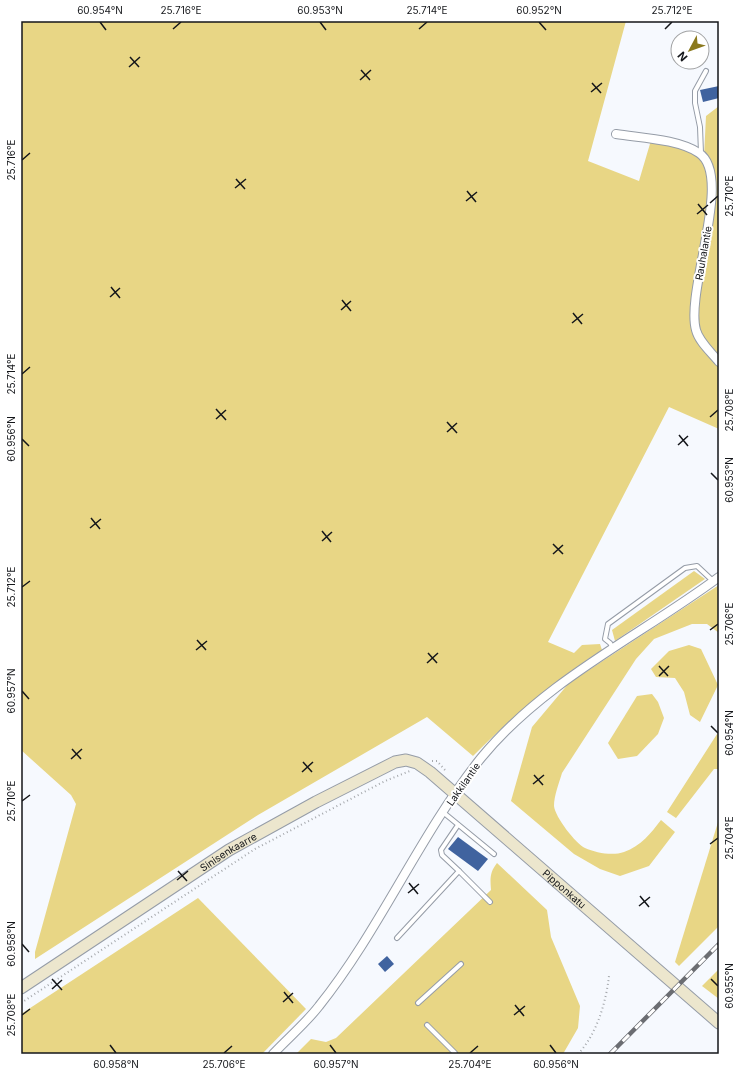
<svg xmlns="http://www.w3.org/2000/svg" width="740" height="1075" viewBox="0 0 740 1075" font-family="Inter,sans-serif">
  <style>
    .green { fill: #e8d685 }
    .building { fill: #40639f }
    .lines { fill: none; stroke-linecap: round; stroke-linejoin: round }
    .lane-casing { stroke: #959ca7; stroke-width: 6 }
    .street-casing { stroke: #959ca7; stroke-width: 10 }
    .secondary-casing { stroke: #959ca7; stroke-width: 13 }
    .path { stroke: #a6a9ad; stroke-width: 2; stroke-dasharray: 1 3; stroke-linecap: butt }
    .lane { stroke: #fff; stroke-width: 4 }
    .street { stroke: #fff; stroke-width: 8 }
    .secondary { stroke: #ece6cd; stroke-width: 11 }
    .rail-casing { stroke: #6b6d72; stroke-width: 4.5 }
    .rail { stroke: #fff; stroke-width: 3; stroke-dasharray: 9; stroke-linecap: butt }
    .ticks { fill: none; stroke: #14161a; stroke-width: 1.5 }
    .labels { text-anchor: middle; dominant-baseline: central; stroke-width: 4; stroke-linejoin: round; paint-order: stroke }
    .street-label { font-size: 10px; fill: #14161a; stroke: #fff }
    .neatline { fill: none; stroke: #14161a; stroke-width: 1.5 }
    .ticks-label { font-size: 10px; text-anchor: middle; fill: #14161a }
  </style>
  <rect width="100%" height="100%" fill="#f6f9fe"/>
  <g class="green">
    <path d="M 21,21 L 626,21 L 588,161 L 639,181 L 652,137 L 704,157 L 706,116 L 719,106 L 719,429 L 669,407 L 548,642 L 574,653 L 582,645 L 600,644 L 602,650 C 554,681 513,716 473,756 L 427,717 L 258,815 L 35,959 L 35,952 L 76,804 L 71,795 L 21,750 Z"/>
    <polygon points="694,571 705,579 615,641 612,630"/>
    <path d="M 719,585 L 719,633 L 707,624 L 692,624 L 654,639 L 636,659 L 562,773 C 559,783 554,796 554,806 C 555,817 576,844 585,848 C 596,853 613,856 624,852 C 641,846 651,833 661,820 L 675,832 L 649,866 L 620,876 L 600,869 L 574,854 L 511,801 L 532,727 L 569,683 Z"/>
    <polygon points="689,645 701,649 718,685 700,722 690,715 684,692 675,678 656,677 651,669 669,651"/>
    <polygon points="652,694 658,702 664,718 658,734 637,756 618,759 608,743 637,696"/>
    <polygon points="719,731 719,769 714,769 676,818 667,812"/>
    <polygon points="719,819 719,926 679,966 675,962"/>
    <path d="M 497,863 L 547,910 L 551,937 L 580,1006 L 578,1028 L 563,1054 L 296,1054 L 311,1039 L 326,1042 L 336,1038 L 491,890 C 490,878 490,872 497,863 Z"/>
    <polygon points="198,898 306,1009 262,1054 21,1054 21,1014"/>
    <polygon points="719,969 719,999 702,986"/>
  </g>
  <g class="building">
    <polygon points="719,86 719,98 703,102 700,90"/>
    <polygon points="458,837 488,859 478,871 448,849"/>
    <polygon points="387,956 394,964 385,972 378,964"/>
  </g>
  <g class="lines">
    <defs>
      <g id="lane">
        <polyline points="701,153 700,127 695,103 695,91 706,71"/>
        <polyline points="613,648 610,643 605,639 608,624 685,568 697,566 713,581"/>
        <polyline points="444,813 494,854"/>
        <polyline points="459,871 490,902"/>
        <polyline points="397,938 459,871 442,855 441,850 458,825"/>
        <polyline points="418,1003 461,964"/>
        <polyline points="427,1025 455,1053"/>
      </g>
      <g id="street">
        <path d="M 616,134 C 641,138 678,139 699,153 C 734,176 685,291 696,330 C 699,342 712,353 719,362"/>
        <path d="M 273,1054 C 288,1038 306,1023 319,1006 C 380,930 420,834 481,758 C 545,680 640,636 719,577"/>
      </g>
      <g id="secondary">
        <path id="s1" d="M 21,988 L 229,850 L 316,802 L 395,762 L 406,760 L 417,763 L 430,772 L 719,1023"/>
      </g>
    </defs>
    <use href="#lane" class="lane-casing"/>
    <use href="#street" class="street-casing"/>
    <use href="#secondary" class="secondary-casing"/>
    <g class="path">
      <polyline points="432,761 437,761 445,770"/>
      <polyline points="21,1003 255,849 385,781 410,771"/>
      <path d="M 578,1054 C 597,1034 606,1002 609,976"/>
    </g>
    <use href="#lane" class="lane"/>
    <use href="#street" class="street"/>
    <use href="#secondary" class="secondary"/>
    <defs>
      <polyline id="rail" points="610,1054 719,944"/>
    </defs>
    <use href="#rail" class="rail-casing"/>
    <use href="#rail" class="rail"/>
  </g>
  <path class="ticks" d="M 100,22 L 106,30M 320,22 L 326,30M 539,22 L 546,30M 173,29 L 181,22M 419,29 L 427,22M 665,29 L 672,22M 130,57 L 139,67M 129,67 L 140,57M 361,70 L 370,80M 360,80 L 371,70M 592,83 L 601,93M 591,92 L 602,83M 22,160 L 30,153M 236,179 L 245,189M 235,188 L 246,179M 467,191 L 476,202M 466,201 L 477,192M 710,203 L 718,196M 698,204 L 707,215M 697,214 L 708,205M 111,287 L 120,298M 110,297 L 120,288M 342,300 L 351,311M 341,310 L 351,301M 573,313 L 582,324M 572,323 L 583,314M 22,374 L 30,367M 216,409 L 226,420M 710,417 L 718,410M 216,419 L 226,410M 447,422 L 457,433M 447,432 L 457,423M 679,435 L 688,446M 22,439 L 29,446M 678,445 L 688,436M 711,473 L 718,480M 91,518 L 100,529M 90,528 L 101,519M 322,531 L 331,542M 322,541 L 332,532M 553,544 L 563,554M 553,554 L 563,545M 22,587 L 30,581M 710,630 L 718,624M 197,640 L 206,650M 196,650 L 207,641M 428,653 L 437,663M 427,663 L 438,653M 659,666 L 668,676M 659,676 L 669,666M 22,691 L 29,699M 711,726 L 718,733M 72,749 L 81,759M 71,759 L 82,749M 303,762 L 312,772M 302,772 L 313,762M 534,775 L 543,785M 533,784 L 544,775M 22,801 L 30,795M 710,844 L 718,838M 178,871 L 187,881M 177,880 L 188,871M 409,883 L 418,894M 408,893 L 419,884M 640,896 L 649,907M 639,906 L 650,897M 22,944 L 29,952M 52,979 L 62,990M 711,979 L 718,986M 52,989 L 62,980M 284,992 L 293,1003M 283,1002 L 293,993M 515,1005 L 524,1016M 22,1015 L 30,1009M 514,1015 L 525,1006M 110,1045 L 116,1053M 330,1045 L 336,1053M 550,1045 L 556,1053M 224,1053 L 232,1046M 470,1053 L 478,1046"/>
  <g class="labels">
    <g class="street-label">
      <text transform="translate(703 253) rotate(-80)">Rauhalantie</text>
      <text transform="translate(463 784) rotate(-55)">Lakkilantie</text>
      <text stroke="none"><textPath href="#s1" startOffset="248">Sinisenkaarre</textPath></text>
      <text stroke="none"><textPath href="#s1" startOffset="654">Pipponkatu</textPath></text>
    </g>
  </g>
  <rect width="740" height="1075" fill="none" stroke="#ffffff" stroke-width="44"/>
  <g transform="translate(690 50) rotate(229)"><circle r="19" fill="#ffffff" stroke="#a1a2a3"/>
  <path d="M0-3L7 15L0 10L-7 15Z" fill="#8b791e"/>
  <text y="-6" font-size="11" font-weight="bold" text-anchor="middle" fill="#14161a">N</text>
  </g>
  <rect x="22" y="22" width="696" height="1031" class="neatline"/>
  <g class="ticks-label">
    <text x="100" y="14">60.954°N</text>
    <text x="181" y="14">25.716°E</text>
    <text x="320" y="14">60.953°N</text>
    <text x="427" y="14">25.714°E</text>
    <text x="539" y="14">60.952°N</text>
    <text x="672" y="14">25.712°E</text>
    <text transform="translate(11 160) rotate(-90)" y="4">25.716°E</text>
    <text transform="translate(729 196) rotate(-90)" y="4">25.710°E</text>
    <text transform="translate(11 374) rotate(-90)" y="4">25.714°E</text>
    <text transform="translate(729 410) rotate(-90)" y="4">25.708°E</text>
    <text transform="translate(11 439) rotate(-90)" y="4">60.956°N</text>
    <text transform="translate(729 480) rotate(-90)" y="4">60.953°N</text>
    <text transform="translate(11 587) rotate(-90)" y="4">25.712°E</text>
    <text transform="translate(729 624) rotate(-90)" y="4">25.706°E</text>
    <text transform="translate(11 691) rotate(-90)" y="4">60.957°N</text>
    <text transform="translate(729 733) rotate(-90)" y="4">60.954°N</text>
    <text transform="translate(11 801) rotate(-90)" y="4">25.710°E</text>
    <text transform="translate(729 838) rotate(-90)" y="4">25.704°E</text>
    <text transform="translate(11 944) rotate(-90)" y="4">60.958°N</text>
    <text transform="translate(729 986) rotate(-90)" y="4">60.955°N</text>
    <text transform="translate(11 1015) rotate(-90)" y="4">25.708°E</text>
    <text x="116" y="1068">60.958°N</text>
    <text x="224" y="1068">25.706°E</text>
    <text x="336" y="1068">60.957°N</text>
    <text x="470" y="1068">25.704°E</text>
    <text x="556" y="1068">60.956°N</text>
  </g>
</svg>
